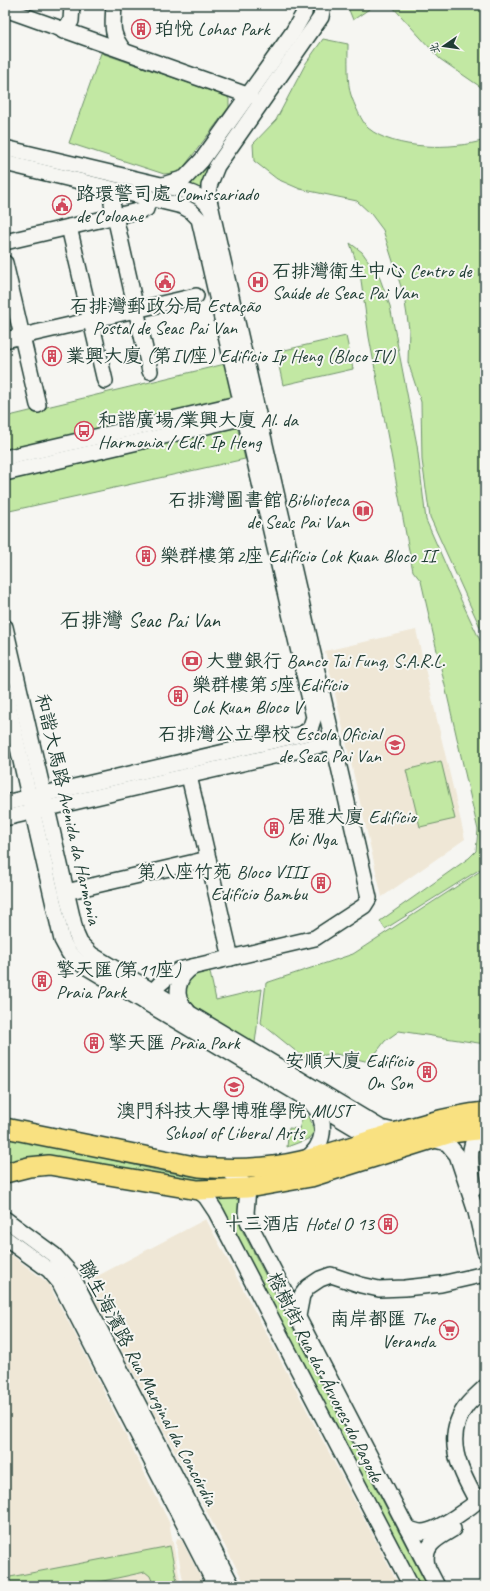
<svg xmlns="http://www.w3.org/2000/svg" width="490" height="1591" viewBox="0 0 490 1591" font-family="Caveat,'LXGW WenKai TC',sans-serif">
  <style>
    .built { fill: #efe7d6 }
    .green { fill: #c2e8a3; stroke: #70926c }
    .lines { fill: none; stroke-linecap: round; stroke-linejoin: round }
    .minor-casing { stroke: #1f3d34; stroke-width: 18 }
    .major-casing { stroke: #1f3d34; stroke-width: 22 }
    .minor { stroke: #f6f6f2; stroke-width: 15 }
    .major { stroke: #f9e181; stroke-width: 19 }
    .labels { text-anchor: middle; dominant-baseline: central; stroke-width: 4; stroke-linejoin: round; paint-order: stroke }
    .poi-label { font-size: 19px; fill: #1f3d34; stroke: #f6f6f2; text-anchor: start }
    .street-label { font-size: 19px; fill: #1f3d34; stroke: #f6f6f2 }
    .quarter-label { font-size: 21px; fill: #1f3d34; stroke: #f6f6f2 }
  </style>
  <rect width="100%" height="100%" fill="#f6f6f2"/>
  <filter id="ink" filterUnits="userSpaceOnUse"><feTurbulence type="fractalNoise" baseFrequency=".025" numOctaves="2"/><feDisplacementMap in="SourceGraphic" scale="8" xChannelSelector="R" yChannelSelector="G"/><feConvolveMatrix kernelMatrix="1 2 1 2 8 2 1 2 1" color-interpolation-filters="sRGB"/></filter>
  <g filter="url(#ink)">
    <g class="built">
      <polygon points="416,630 465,839 382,897 325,651"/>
      <polygon points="206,1219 381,1551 399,1586 246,1586 155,1414 86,1282"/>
      <polygon points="5,1250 48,1283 78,1340 169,1522 181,1586 5,1586"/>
      <polygon points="177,1538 181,1539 205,1586 184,1586 176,1543"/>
    </g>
    <g class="green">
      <polygon points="347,5 375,5 353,20"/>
      <polygon points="391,5 485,5 485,90 440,59"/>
      <polygon points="306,21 309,24 208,168 204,179 204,193 187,186"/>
      <path d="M 323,39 L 348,44 C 348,56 347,85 351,95 C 353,102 363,124 368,128 C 394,150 453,150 485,140 L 485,638 L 430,517 L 422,460 L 421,402 L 408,362 L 409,329 L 404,296 L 383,230 L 371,214 L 357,201 L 300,189 L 277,179 L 254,161 L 253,144 L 276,120 L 306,63 Z"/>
      <polygon points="101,53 227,96 229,99 229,107 180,172 164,174 69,143"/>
      <polygon points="350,243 362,252 379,276 390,306 417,445 426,520 461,600 485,651 485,866 385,929 380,921 469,858 476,851 478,830 421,581 413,571 411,561 369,337 360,273"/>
      <polygon points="346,336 353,369 283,385 276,352"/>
      <polygon points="225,364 233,398 5,451 5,417"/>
      <polygon points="237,426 245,459 5,512 5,477"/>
      <polygon points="441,761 455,819 420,827 406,770"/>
      <polygon points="485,868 485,1044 399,1031 385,1041 369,1062 336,1054 303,1057 261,1023 266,983 353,954"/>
      <path d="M 209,968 L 216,1000 L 262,989 L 255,1043 L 199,1013 C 188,1004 178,987 192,975 C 196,972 204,970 209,968 Z"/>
      <polygon points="304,1113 310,1118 314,1132 308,1139 287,1147 289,1128 299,1129"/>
      <polygon points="5,1135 156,1170 215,1180 217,1183 5,1166"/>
      <polygon points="239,1196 238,1211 241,1228 427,1586 418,1586 217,1199"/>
      <polygon points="170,1546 178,1586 154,1586 150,1576 145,1572 80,1586 5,1586 5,1578"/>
    </g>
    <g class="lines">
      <defs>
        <g id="minor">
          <path d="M 114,5 C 113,26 110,33 124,51"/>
          <polyline points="5,9 250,96"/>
          <polyline points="63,31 71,21 72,5"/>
          <path d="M 5,148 L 182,190 C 195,194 205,198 211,210"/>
          <polyline points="5,163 182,206 191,211 199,219 314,717 310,729 302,734"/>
          <polyline points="160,186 185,178 202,160 293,32 304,13 305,5"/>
          <polyline points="112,203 150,371"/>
          <polyline points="69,227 105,381"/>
          <polyline points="5,242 146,209 149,198"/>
          <polyline points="5,263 38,405"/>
          <polyline points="5,340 196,296"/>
          <polyline points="5,458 250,401"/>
          <polyline points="5,473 254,415"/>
          <polyline points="5,627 76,934 80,943 92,955 381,1128 398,1132"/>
          <polyline points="5,691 62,940 69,953 80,963 374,1139"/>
          <polyline points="189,776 231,958"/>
          <polyline points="5,803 311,732"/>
          <polyline points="5,818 334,742"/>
          <polyline points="66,892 208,859"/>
          <path d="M 145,1002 C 154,988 164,978 179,970 L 315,938 L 364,906 L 369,898 L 209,200 L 209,186 L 217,166 L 321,17 L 323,5"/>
          <path d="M 187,1010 C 172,998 177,976 193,967"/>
          <polyline points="431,1139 447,1143 457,1155 476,1212 485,1251"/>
          <path d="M 304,1160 C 325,1147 329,1120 311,1103"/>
          <polyline points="228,1170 248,1188 246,1213 248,1221 437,1586"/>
          <path d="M 474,1189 C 472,1170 463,1140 485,1131"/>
          <polyline points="198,1190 206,1197 216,1212 411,1586"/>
          <polyline points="5,1219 54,1255 71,1274 232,1586"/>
          <polyline points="5,1238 49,1270 60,1283 216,1586"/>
          <polyline points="298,1316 302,1295 308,1287 320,1279 331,1275 361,1285 379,1289 405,1288 441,1284 485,1274"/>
          <path d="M 477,1501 C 460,1471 442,1437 467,1405 C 472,1399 479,1393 485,1387"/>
          <path d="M 407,1528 C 412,1530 417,1532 422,1532 C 439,1531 472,1506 485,1495"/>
          <path d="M 427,1565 C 422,1545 438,1538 453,1529"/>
        </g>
        <g id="major">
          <path d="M 5,1128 L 199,1167 C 233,1170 267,1169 301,1161 C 363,1146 421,1119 485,1112"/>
          <polyline points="5,1173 29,1167 49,1165 198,1190 248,1188 311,1177 451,1133 485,1129"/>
        </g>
      </defs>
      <use href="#minor" class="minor-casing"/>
      <use href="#major" class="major-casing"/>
      <use href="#minor" class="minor"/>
      <use href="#major" class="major"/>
    </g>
  </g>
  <defs>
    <symbol id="building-ring" viewBox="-11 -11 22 22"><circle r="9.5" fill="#f6f6f2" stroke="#d1495b" stroke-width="1.5"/><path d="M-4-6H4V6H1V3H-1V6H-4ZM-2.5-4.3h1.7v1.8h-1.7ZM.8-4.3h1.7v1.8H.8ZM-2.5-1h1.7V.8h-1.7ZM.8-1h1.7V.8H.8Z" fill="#d1495b"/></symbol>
    <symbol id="civic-ring" viewBox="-11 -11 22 22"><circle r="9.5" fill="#f6f6f2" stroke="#d1495b" stroke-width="1.5"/><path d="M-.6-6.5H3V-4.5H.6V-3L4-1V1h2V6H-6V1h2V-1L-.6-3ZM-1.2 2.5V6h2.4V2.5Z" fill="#d1495b"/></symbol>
    <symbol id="hospital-ring" viewBox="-11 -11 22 22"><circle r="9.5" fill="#f6f6f2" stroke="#d1495b" stroke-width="1.5"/><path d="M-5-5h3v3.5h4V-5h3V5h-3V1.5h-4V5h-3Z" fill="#d1495b"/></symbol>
    <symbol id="bus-ring" viewBox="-11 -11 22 22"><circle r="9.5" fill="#f6f6f2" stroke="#d1495b" stroke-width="1.5"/><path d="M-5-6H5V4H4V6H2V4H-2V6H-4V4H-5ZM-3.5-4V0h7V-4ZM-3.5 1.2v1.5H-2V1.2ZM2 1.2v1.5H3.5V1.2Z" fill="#d1495b"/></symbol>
    <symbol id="library-ring" viewBox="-11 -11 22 22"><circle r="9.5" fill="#f6f6f2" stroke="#d1495b" stroke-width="1.5"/><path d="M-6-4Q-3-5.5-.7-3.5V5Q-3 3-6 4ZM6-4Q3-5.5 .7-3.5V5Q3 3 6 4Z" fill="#d1495b"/></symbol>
    <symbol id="bank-ring" viewBox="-11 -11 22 22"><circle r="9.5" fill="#f6f6f2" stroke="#d1495b" stroke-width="1.5"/><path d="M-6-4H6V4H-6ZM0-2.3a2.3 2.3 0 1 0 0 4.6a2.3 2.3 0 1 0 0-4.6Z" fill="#d1495b"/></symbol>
    <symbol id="school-ring" viewBox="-11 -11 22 22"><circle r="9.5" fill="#f6f6f2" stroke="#d1495b" stroke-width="1.5"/><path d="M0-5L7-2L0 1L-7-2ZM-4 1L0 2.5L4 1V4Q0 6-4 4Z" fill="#d1495b"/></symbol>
    <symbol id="university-ring" viewBox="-11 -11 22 22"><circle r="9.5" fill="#f6f6f2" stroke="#d1495b" stroke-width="1.5"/><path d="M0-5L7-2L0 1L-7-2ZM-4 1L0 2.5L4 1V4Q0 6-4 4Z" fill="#d1495b"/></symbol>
    <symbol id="supermarket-ring" viewBox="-11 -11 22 22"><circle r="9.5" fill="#f6f6f2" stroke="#d1495b" stroke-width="1.5"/><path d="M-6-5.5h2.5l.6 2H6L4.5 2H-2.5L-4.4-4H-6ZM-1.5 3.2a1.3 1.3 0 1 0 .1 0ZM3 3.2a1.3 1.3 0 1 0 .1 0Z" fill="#d1495b"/></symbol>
  </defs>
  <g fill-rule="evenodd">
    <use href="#building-ring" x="130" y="18" width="22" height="22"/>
    <use href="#civic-ring" x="51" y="194" width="22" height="22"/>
    <use href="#civic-ring" x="154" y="271" width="22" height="22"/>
    <use href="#hospital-ring" x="247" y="271" width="22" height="22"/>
    <use href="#building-ring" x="41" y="345" width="22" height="22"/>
    <use href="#bus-ring" x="73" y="420" width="22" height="22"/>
    <use href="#library-ring" x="352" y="500" width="22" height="22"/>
    <use href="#building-ring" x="135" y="545" width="22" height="22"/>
    <use href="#bank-ring" x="181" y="650" width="22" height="22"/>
    <use href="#building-ring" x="167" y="685" width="22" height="22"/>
    <use href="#school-ring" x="384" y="734" width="22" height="22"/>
    <use href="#building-ring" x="263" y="817" width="22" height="22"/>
    <use href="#building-ring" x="310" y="872" width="22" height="22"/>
    <use href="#building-ring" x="31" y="970" width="22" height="22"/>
    <use href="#building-ring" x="83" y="1032" width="22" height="22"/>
    <use href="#building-ring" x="416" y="1061" width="22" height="22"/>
    <use href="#university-ring" x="223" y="1076" width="22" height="22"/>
    <use href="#building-ring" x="377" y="1213" width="22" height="22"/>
    <use href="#supermarket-ring" x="438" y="1319" width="22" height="22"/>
  </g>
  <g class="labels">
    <g class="poi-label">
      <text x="155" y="29">珀悅 Lohas Park</text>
      <text x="76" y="194">路環警司處 Comissariado<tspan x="76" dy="22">de Coloane</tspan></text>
      <text x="272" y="271">石排灣衛生中心 Centro de<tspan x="272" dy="22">Saúde de Seac Pai Van</tspan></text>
      <text x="165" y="306" text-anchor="middle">石排灣郵政分局 Estação<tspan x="165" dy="22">Postal de Seac Pai Van</tspan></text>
      <text x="66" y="356">業興大廈 (第IV座) Edifício Ip Heng (Bloco IV)</text>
      <text x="98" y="420">和諧廣場/業興大廈 Al. da<tspan x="98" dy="22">Harmonia / Edf. Ip Heng</tspan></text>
      <text x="349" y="500" text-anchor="end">石排灣圖書館 Biblioteca<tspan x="349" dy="22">de Seac Pai Van</tspan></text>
      <text x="160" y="556">樂群樓第2座 Edifício Lok Kuan Bloco II</text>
      <text x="206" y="661">大豐銀行 Banco Tai Fung, S.A.R.L.</text>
      <text x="192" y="685">樂群樓第5座 Edifício<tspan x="192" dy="22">Lok Kuan Bloco V</tspan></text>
      <text x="381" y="734" text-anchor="end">石排灣公立學校 Escola Oficial<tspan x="381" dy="22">de Seac Pai Van</tspan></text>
      <text x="288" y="817">居雅大廈 Edifício<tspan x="288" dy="22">Koi Nga</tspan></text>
      <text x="307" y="872" text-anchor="end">第八座竹苑 Bloco VIII<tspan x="307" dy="22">Edifício Bambu</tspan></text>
      <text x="56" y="970">擎天匯(第11座)<tspan x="56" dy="22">Praia Park</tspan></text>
      <text x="108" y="1043">擎天匯 Praia Park</text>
      <text x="413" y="1061" text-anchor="end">安順大廈 Edifício<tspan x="413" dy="22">On Son</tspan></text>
      <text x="234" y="1111" text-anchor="middle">澳門科技大學博雅學院 MUST<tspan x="234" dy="22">School of Liberal Arts</tspan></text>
      <text x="374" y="1224" text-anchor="end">十三酒店 Hotel O 13</text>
      <text x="435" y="1319" text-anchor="end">南岸都匯 The<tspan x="435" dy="22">Veranda</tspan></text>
    </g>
    <g class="street-label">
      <text transform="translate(68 809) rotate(77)">和諧大馬路 Avenida da Harmonia</text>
      <text transform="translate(325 1377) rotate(63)">榕樹街 Rua das Árvores do Pagode</text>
      <text transform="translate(148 1383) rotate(62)">聯生海濱路 Rua Marginal da Concórdia</text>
    </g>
    <g class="quarter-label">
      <text x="140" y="620">石排灣 Seac Pai Van</text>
    </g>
  </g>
  <rect width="490" height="1591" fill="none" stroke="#f6f6f2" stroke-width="20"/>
  <rect x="10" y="10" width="470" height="1571" fill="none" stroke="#1f3d34" stroke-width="1.5" filter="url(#ink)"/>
  <g transform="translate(444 46) rotate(257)" stroke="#f6f6f2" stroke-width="3" paint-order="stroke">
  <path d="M0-3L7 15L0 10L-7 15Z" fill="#1f3d34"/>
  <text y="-6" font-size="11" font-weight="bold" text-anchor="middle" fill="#1f3d34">北</text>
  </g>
</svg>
